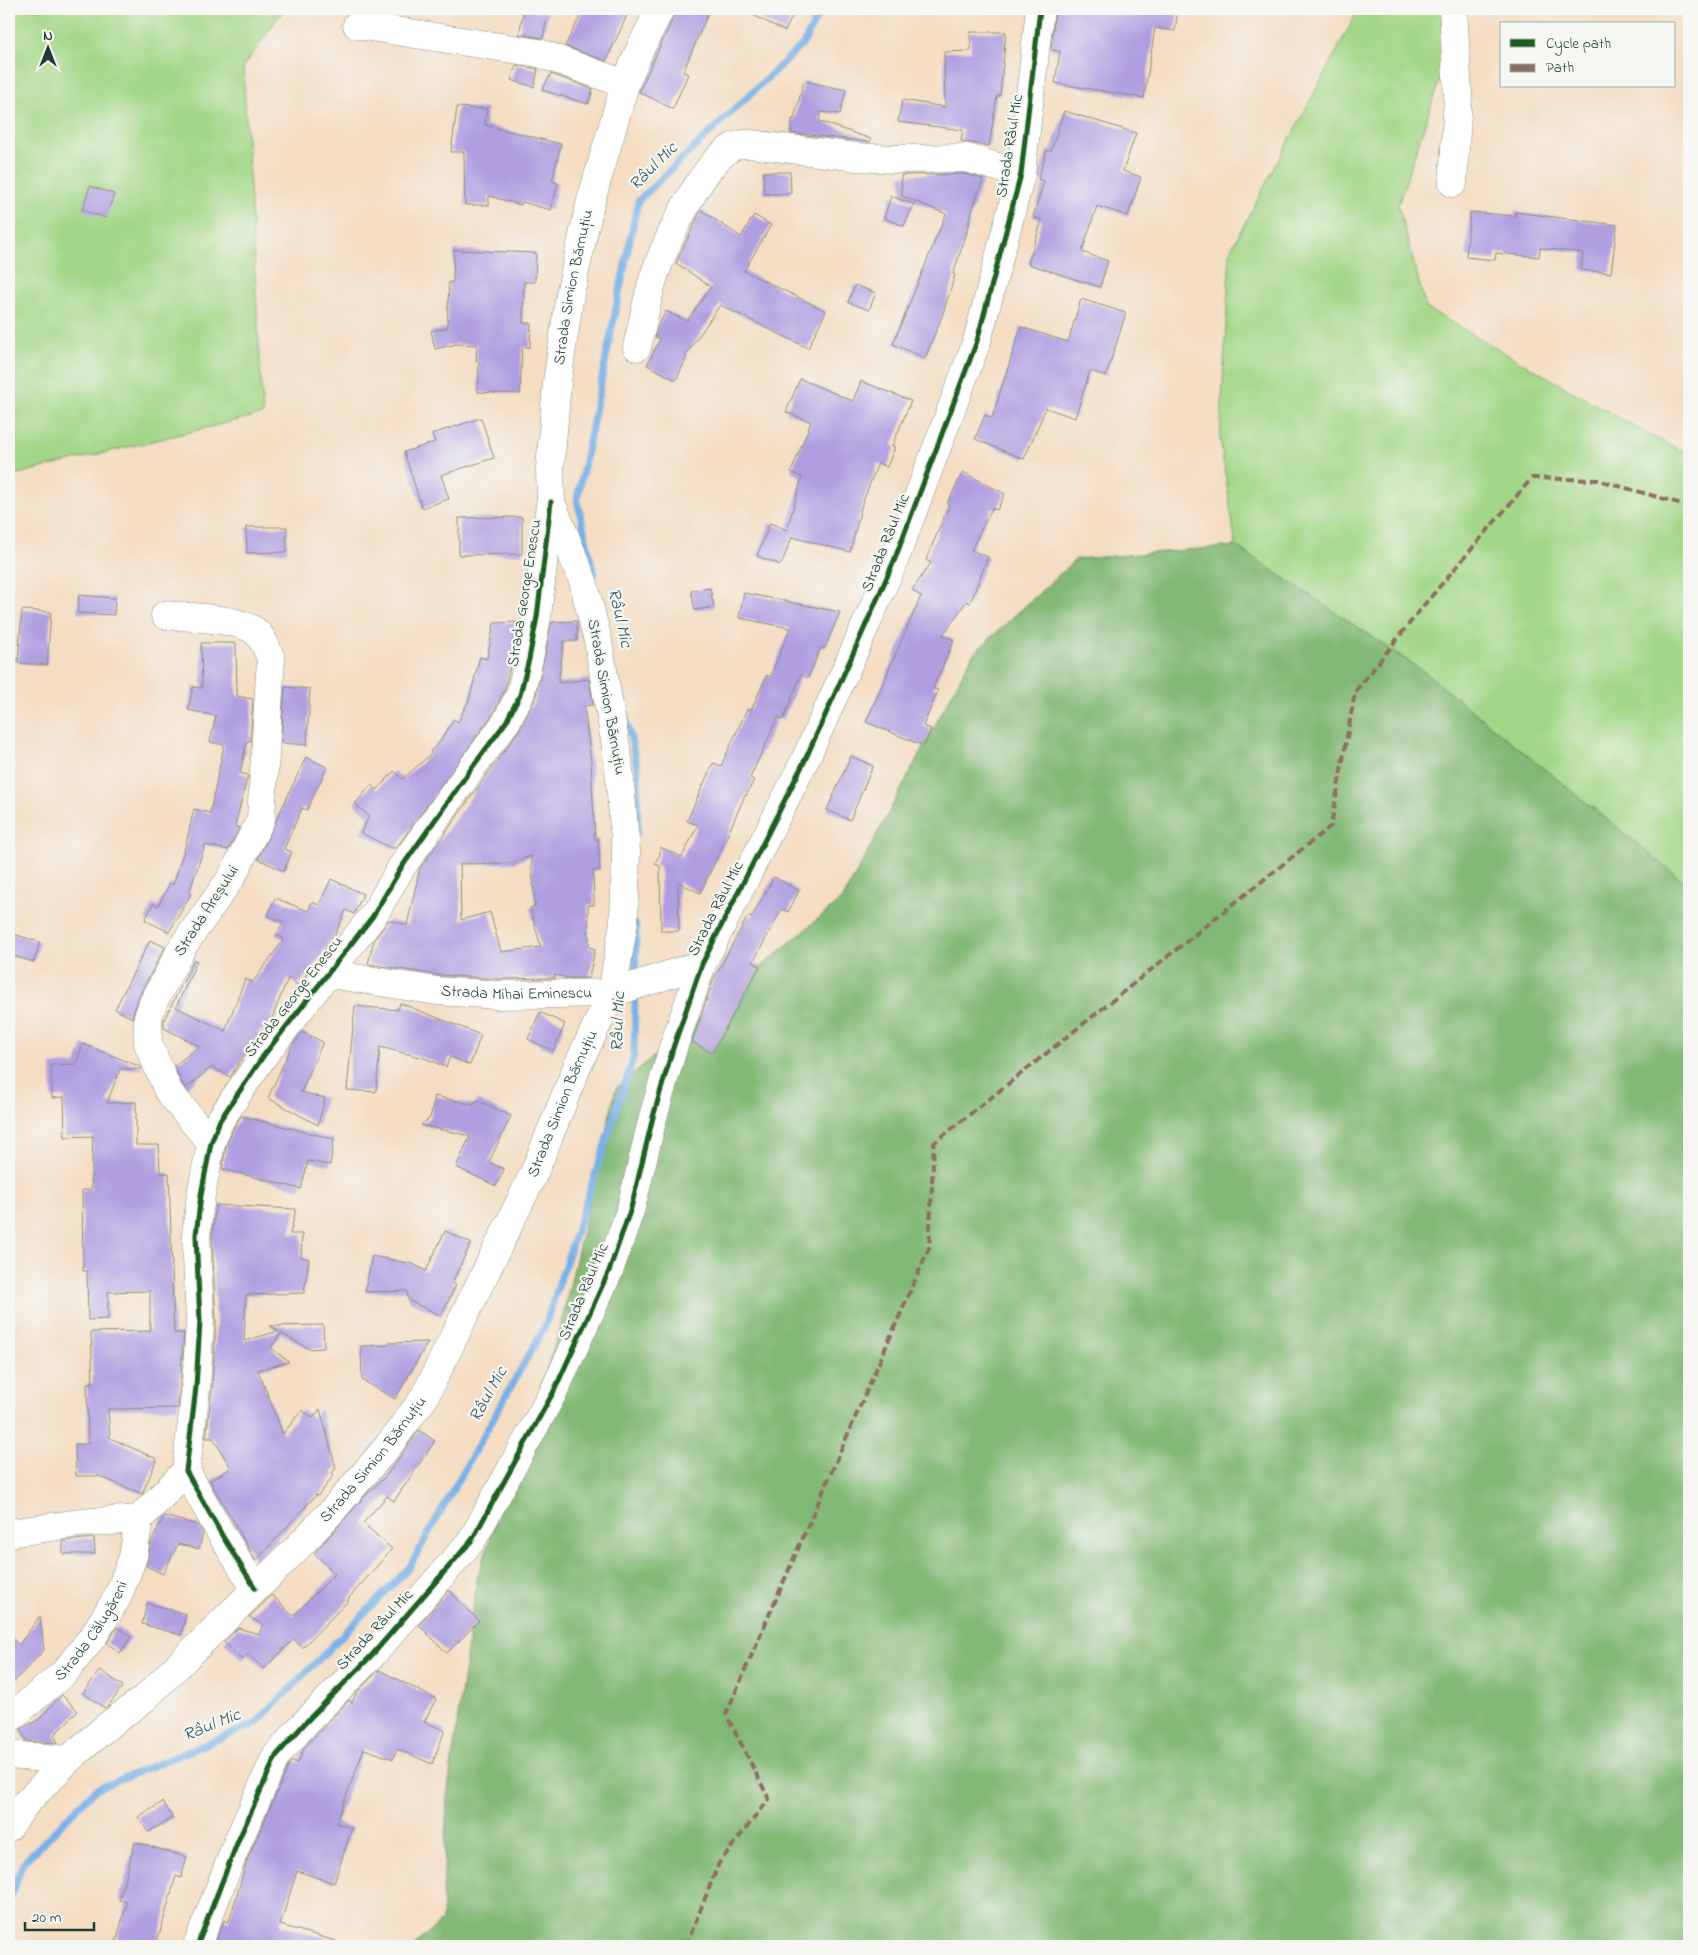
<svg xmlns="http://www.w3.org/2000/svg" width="1698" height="1955" viewBox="0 0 1698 1955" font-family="'Indie Flower',sans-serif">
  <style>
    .green { fill: #a3d787; stroke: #618a5e }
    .forest { fill: #82b874; stroke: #507a54 }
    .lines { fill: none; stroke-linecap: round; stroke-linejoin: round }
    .stream { stroke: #78b0e7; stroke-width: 7 }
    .building { fill: #b09ee1; fill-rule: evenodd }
    .minor-casing { stroke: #8a8d7b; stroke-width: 29 }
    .minor { stroke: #fff; stroke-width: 28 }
    .quiet { stroke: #8d6e63; stroke-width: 4; stroke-dasharray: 8 4; stroke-linecap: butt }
    .cycleway-casing { stroke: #f6f6f2; stroke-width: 8 }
    .cycleway { stroke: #1b5e20; stroke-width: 5 }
    .labels { text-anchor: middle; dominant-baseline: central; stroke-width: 4.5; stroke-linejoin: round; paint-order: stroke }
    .street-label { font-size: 16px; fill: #1f3d34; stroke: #f6f6f2 }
    .water-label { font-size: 18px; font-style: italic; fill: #355a61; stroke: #f6f6f2 }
  </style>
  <rect width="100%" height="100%" fill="#f6f6f2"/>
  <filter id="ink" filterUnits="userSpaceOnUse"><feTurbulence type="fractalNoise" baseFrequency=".02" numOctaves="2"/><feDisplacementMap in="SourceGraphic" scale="10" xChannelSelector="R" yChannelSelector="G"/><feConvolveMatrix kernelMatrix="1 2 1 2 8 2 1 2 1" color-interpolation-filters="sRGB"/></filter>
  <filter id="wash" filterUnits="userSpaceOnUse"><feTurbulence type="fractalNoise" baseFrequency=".0096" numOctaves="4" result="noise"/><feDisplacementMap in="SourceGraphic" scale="20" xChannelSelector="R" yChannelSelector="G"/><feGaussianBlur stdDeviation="1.12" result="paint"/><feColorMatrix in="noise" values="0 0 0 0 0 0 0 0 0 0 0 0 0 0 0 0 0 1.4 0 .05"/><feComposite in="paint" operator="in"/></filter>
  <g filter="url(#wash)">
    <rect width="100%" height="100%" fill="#f4ddc2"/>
    <g class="green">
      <polygon points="9,9 284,9 243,67 263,414 9,476"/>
      <polygon points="1359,9 1456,9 1460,18 1398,205 1426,308 1651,436 1689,454 1689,882 1682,880 1423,671 1236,546 1220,439 1230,251"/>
    </g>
    <polygon class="forest" points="1236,546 1423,671 1682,880 1689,882 1689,1946 414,1946 442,1920 447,1797 477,1578 559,1332 616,1088 843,898 973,654 1076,559"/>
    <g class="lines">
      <g class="stream">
        <polyline points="594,574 577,500 638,201 803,44 821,9"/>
        <polyline points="620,692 638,771 637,832"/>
        <polyline points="635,979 636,925"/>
        <polyline points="9,1902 23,1863 96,1789 255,1724 409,1568 545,1326 634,1056 635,993"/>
      </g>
    </g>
    <g id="blocks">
      <g class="building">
        <polygon points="524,9 548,13 543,38 519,34"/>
        <polygon points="584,9 630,9 606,61 565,46"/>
        <polygon points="676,9 710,9 683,72 688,74 673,109 639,92 674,16"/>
        <polygon points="741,9 796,9 785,31"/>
        <polygon points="1055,9 1178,9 1175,31 1155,28 1144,98 1055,83 1060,51 1051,50"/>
        <polygon points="970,32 1006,32 1000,96 997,96 989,146 961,141 963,130 898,122 902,100 945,107 944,52 971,51"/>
        <polygon points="516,65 538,69 534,87 511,80"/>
        <polygon points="551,74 593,89 588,104 542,90"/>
        <polygon points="804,81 846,90 840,114 821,112 819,121 871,139 870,142 791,133 792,119 794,119"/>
        <polygon points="457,107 487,109 485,125 561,144 552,181 558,183 551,210 522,202 521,205 489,196 489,205 465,205 464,152 451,152"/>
        <polygon points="1064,111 1136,133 1123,171 1141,177 1128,216 1097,206 1082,252 1108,261 1100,287 1028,264 1042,220 1033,217 1044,181 1038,179 1047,150 1051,151"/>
        <polygon points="763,172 790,172 791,194 764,194"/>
        <polygon points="965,174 983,179 968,223 970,223 953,274 955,275 942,316 925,358 893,344 946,214 902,196 901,175"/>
        <polygon points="90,186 114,194 106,218 82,210"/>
        <polygon points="891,196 914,204 904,226 884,218"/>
        <polygon points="701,210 741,237 754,215 771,225 744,271 826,311 808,348 720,305 685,356 687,357 676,380 647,365 660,339 655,337 658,326 666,311 687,321 711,287 676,263"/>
        <polygon points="1470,212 1515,216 1515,212 1617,225 1611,273 1581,270 1583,253 1540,248 1539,257 1496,253 1495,260 1466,257"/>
        <polygon points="454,250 536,253 535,282 524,282 523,323 531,323 530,347 522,347 520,394 478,392 479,361 476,361 477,345 457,344 435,349 431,331 447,328 449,282 453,282"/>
        <polygon points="855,285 876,293 869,310 848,302"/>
        <polygon points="1081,299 1126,313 1106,376 1090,371 1075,418 1046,408 1024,459 975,439 985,415 992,418 1021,327 1068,342"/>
        <polygon points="800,379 853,401 861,381 911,401 892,446 895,447 887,467 878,463 862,504 850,552 792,537 781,565 757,556 770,523 787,530 802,477 791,472 811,422 786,412"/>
        <polygon points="481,418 494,458 441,475 449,499 422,508 404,452 435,442 432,434"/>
        <polygon points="963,472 1005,494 997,510 992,508 971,550 988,557 970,603 967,601 943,635 954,640 933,688 938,690 923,726 931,729 924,746 866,722 921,596 912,590 931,563 926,560 949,505 947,504"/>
        <polygon points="522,517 522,554 459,555 459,518"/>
        <polygon points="246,527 287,527 287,552 247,553"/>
        <polygon points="710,588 714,607 695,610 691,591"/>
        <polygon points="744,593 840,612 825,648 821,647 808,678 801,675 783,720 778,717 750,778 754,780 746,796 745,795 722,848 700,893 678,882 679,931 661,931 660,866 655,864 660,854 660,847 682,857 698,825 687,821 713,763 721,766 747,709 751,710 767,675 770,677 790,628 739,618"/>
        <polygon points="79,595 115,598 114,615 77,613"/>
        <polygon points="22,610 51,612 47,665 18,663"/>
        <path d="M 577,621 L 577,641 L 564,641 L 558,683 L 589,679 L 593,705 L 584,706 L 591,762 L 595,839 L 598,839 L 600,870 L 593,871 L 594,905 L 588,905 L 589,947 L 595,949 L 589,978 L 567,978 L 555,975 L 555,978 L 498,979 L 439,975 L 368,964 L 374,940 L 389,920 L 407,925 L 420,868 L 520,729 L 535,699 L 552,622 ZM 531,856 L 535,906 L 530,908 L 541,947 L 501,952 L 490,912 L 461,920 L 460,864 L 513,863 Z"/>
        <polygon points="520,622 505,689 493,714 396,848 391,848 361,833 369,816 355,804 371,785 377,790 394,771 403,779 432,753 430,751 439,743 454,719 458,722 469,700 480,657 487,659 494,623"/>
        <polygon points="201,643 236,643 237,696 253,699 250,741 247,741 240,773 248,775 235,826 239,828 228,850 205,845 189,893 191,894 169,932 145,920 153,904 158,906 170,883 173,885 186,844 194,809 210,813 224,745 210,742 216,716 188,710 193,687 202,688"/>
        <polygon points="285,687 310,689 307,745 281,743"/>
        <polygon points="851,756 873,766 850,820 827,810"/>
        <polygon points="306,757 327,767 307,810 302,808 284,849 292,852 284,871 258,859"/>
        <polygon points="774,877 799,891 788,912 782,909 753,962 760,966 712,1053 692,1042 714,978 748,916 751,918"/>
        <polygon points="331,879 363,894 354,914 346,910 334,937 332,936 319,959 298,985 288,978 271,1020 263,1031 260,1030 230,1077 212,1067 186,1088 182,1083 174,1066 199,1046 164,1028 164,1020 194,960 197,961 176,1007 225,1031 245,979 253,982 284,939 276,935 284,922 268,916 275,898 308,911 312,902 319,905"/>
        <polygon points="13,934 40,942 34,962 9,955"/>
        <polygon points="150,940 165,947 139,996 132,1018 115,1009"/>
        <polygon points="400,1003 481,1035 470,1065 450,1057 446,1067 424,1058 380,1047 376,1092 347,1090 355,1006 398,1010"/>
        <polygon points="540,1012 565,1024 553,1051 528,1039"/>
        <polygon points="302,1032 323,1042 301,1092 325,1098 318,1125 268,1098 292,1045"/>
        <polygon points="83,1044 141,1067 142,1069 120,1069 107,1103 136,1102 136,1145 159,1145 160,1173 169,1173 174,1333 184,1333 178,1408 108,1409 110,1438 157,1459 142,1494 99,1476 76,1476 75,1444 88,1444 87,1383 93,1383 91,1332 150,1331 150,1291 108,1292 108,1319 88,1320 87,1271 83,1271 82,1190 91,1190 93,1136 65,1137 64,1097 52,1098 51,1065 76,1064"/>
        <polygon points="435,1096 474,1105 477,1100 511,1116 489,1162 504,1169 496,1186 456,1167 470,1136 421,1125 430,1118"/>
        <polygon points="241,1116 334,1139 330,1165 308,1161 301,1189 222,1169 226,1147 234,1127"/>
        <polygon points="216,1205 296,1209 290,1234 302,1234 301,1257 309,1259 304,1293 246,1295 244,1341 279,1331 270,1326 323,1325 324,1348 309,1349 281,1333 271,1348 289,1362 258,1370 283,1434 302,1410 313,1418 320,1409 336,1468 332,1473 334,1475 318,1496 316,1495 256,1561 210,1481 231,1468 213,1438 206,1438 212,1388 216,1322 212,1236"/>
        <polygon points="445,1231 471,1243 452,1283 456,1285 441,1316 408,1300 407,1291 365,1292 372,1256 413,1264 426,1271"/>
        <polygon points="428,1342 395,1399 362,1380 361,1346 389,1345 389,1343"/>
        <polygon points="419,1430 435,1441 394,1501 387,1496 363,1523 392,1549 348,1599 349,1600 302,1648 294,1639 264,1669 248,1654 242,1660 224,1642 238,1628 259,1634 263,1624 249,1617 272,1595 293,1616 335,1574 314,1553 366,1495 386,1476"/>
        <polygon points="164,1516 198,1525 203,1533 199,1549 178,1544 163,1574 146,1566 151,1542"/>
        <polygon points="94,1538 95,1554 63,1554 63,1541"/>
        <polygon points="449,1590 479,1621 447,1653 419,1625"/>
        <polygon points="147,1603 186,1614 181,1635 142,1624"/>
        <polygon points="40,1616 44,1650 9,1687 9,1636 19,1645"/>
        <polygon points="117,1627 131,1637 120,1653 107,1643"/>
        <polygon points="100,1670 123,1686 109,1705 105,1708 83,1693"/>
        <polygon points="379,1670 436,1699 424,1722 445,1730 432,1764 397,1749 393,1759 364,1749 336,1823 352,1828 334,1883 297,1871 280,1925 336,1941 335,1946 214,1946 224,1920 229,1922 247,1860 289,1765 292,1761 298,1763 304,1748 349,1700 352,1703 357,1692"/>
        <polygon points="62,1695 78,1711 54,1735 58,1743 26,1741 21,1729 38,1720"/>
        <polygon points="163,1802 173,1818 148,1832 138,1817"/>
        <polygon points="135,1842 187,1857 181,1878 176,1876 156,1946 115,1946 127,1902 119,1900"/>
      </g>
    </g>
  </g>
  <g filter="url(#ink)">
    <use href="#blocks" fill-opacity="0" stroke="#8a8d7b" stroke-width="1"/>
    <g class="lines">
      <defs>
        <g id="minor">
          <polyline points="1453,9 1458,96 1453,183"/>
          <polyline points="357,25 539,53 625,84"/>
          <path d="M 637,347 C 642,326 646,304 652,283 C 661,251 705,153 738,145 C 742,144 746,144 750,144 L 857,157 L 895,159 L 967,158 L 1021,174"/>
          <path d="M 165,615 C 187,617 241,618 256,632 C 264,639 267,649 271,659 L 261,819 L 231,878 L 183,946 L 153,1003 L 148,1017 L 148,1043 L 168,1091 L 211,1143"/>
          <path id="s1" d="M 329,974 L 437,991 L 498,995 L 612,993 L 702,964"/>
          <polyline points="9,1533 80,1523 139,1519 186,1471"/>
          <polyline points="255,1588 223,1537 186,1471 196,1387 200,1321 196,1235 201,1195 211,1143 220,1120 264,1055 373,916 401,868 471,769 506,722 520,695 529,659 537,617 550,504"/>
          <path id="s2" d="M 9,1719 L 65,1672 L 94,1635 L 117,1598 L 133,1557 L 139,1519"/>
          <polyline points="9,1755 68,1760"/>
          <path id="s3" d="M 9,1827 L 25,1804 L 68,1760 L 106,1727 L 145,1698 L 296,1549 L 333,1510 L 388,1446 L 424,1398 L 534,1173 L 577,1067 L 612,993 L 624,921 L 626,851 L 618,759 L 598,641 L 583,581 L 551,502 L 550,469 L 557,382 L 570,294 L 590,204 L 625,84 L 641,47 L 660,9"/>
          <polyline points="197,1946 238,1841 276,1756 305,1723 372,1655 472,1540 554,1391 609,1271 631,1208 653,1117 673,1048 702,964 805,760 856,647 894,561 977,341 1021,174 1040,9"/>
        </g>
      </defs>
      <use href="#minor" class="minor-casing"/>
      <use href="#minor" class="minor"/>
      <polyline class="quiet" points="686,1946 719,1863 769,1799 726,1714 929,1248 934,1143 1331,826 1355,692 1424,605 1532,478 1598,480 1689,506"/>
      <defs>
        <g id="cycleway">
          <polyline points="255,1588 223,1537 186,1471 196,1387 200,1321 196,1235 201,1195 211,1143 220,1120 264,1055 373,916 401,868 471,769 506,722 520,695 529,659 537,617 551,502"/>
          <polyline points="197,1946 238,1841 276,1756 305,1723 372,1655 472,1540 554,1391 609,1271 631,1208 653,1117 673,1048 702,964 805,760 856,647 894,561 977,341 1021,174 1040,9"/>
        </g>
      </defs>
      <use href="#cycleway" class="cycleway-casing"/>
      <use href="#cycleway" class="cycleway"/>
    </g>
  </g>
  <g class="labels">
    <g class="street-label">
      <text transform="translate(1010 146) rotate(-81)">Strada Râul Mic</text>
      <text stroke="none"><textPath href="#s3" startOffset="1764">Strada Simion Bărnuțiu</textPath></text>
      <text transform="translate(886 543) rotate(-68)">Strada Râul Mic</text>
      <text transform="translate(525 593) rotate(-81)">Strada George Enescu</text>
      <text transform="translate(606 697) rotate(80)">Strada Simion Bărnuțiu</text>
      <text transform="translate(716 909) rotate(-63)">Strada Râul Mic</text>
      <text transform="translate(207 911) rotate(-57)">Strada Areșului</text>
      <text stroke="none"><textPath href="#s1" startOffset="189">Strada Mihai Eminescu</textPath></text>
      <text transform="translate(294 997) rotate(-52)">Strada George Enescu</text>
      <text stroke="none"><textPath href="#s3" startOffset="924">Strada Simion Bărnuțiu</textPath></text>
      <text transform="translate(584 1292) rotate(-67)">Strada Râul Mic</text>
      <text stroke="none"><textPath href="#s3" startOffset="519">Strada Simion Bărnuțiu</textPath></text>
      <text stroke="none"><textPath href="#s2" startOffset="122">Strada Călugăreni</textPath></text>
      <text transform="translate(375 1630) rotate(-47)">Strada Râul Mic</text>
    </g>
    <g class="water-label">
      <text transform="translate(654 167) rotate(-45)">Râul Mic</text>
      <text transform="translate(619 618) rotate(77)">Râul Mic</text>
      <text transform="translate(619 1022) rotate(-88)">Râul Mic</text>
      <text transform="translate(489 1395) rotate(-61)">Râul Mic</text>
      <text transform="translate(212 1726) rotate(-22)">Râul Mic</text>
    </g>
  </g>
  <rect width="1698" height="1955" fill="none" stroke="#f6f6f2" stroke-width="30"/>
  <rect x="1500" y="22" width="175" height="65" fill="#f6f6f2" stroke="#a0aca6"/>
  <rect x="1510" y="39" width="25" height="8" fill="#1b5e20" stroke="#a0aca6"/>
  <text x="1546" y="48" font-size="15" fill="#1f3d34">Cycle path</text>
  <rect x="1510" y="64" width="25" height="8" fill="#8d6e63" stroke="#a0aca6"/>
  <text x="1546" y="72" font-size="15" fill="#1f3d34">Path</text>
  <g transform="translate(48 48)" stroke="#f6f6f2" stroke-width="4" paint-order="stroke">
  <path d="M0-4L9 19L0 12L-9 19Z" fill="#1f3d34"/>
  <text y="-8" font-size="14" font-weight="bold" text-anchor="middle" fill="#1f3d34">N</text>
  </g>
  <path d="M25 1922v8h69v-8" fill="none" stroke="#1f3d34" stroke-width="2.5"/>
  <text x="32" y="1922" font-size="15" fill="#1f3d34" stroke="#f6f6f2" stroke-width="4" paint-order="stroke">20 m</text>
</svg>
